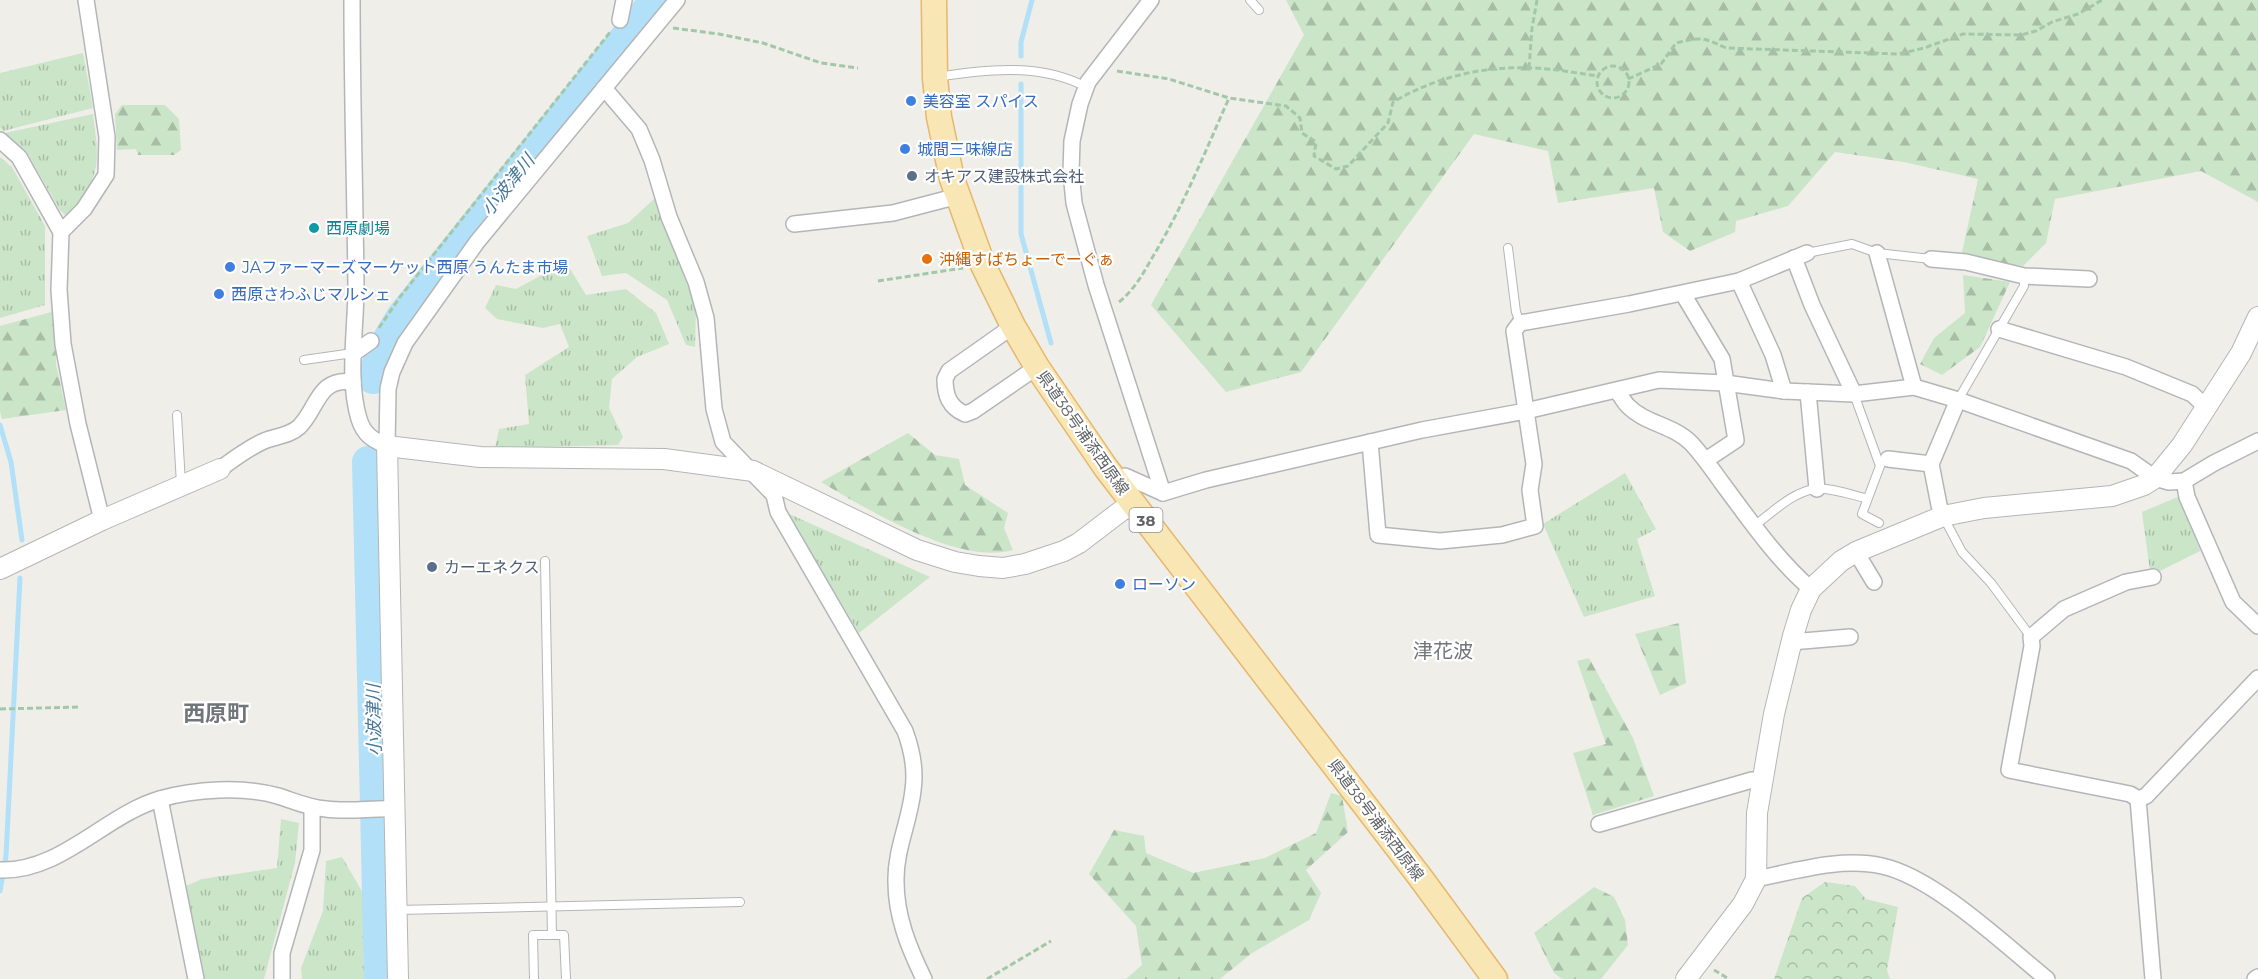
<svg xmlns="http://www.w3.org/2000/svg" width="2258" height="979" viewBox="0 0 2258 979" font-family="Montserrat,'Noto Sans JP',sans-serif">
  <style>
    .grass { fill: url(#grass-tufts) }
    .forest { fill: url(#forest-firs) }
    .park { fill: url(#park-crowns) }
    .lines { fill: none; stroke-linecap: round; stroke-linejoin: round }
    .stream { stroke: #b1e0f8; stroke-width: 5 }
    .river { stroke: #b1e0f8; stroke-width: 32 }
    .service-casing { stroke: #b3b6b9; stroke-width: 10 }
    .minor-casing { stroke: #b3b6b9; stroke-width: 18 }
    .tertiary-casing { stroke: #b3b6b9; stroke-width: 22 }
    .primary-casing { stroke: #e6b76c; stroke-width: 27 }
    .path { stroke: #a3c8a9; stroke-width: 3; stroke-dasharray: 6 3; stroke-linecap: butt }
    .service { stroke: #fff; stroke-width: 8 }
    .minor { stroke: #fff; stroke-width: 15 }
    .tertiary { stroke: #fff; stroke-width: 20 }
    .primary { stroke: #f8e7b5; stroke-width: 24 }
    .shop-dot { fill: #3f7fe0; stroke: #fff; stroke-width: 2 }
    .service-dot { fill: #5c6f8a; stroke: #fff; stroke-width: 2 }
    .culture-dot { fill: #0f9aa8; stroke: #fff; stroke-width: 2 }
    .food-dot { fill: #e8710a; stroke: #fff; stroke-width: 2 }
    .labels { text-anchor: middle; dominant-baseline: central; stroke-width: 4.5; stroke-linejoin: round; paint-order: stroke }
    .shield { fill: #fff; stroke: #909295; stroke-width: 1.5 }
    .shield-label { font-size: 15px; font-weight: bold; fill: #606467 }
    .shop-label { font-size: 16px; fill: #366cbe; stroke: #fff; text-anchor: start }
    .service-label { font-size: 16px; fill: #4e5e75; stroke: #fff; text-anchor: start }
    .culture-label { font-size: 16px; fill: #0d838f; stroke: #fff; text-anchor: start }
    .food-label { font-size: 16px; fill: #c56008; stroke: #fff; text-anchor: start }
    .street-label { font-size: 16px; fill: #606467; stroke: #fff }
    .water-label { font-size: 18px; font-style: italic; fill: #477799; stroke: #fff }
    .quarter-label { font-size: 20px; fill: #717679; stroke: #fff }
    .district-label { font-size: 22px; font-weight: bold; fill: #717679; stroke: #fff }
  </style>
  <defs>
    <pattern id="grass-tufts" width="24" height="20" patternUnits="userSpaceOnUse" patternTransform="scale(1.5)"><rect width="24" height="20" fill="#cbe5c8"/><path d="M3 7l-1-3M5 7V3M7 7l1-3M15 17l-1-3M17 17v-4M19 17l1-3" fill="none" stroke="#a8bda6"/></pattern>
    <pattern id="forest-firs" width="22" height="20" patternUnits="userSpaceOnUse" patternTransform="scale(1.5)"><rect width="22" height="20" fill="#cbe5c8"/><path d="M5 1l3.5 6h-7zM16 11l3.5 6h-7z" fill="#a8bda6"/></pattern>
    <pattern id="park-crowns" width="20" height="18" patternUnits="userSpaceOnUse" patternTransform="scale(1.5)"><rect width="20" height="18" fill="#cbe5c8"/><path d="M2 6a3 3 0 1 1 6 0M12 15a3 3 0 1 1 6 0" fill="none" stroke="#a8bda6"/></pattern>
  </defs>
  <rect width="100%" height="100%" fill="#f0eee9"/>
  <g class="grass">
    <polygon points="83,53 93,108 3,131 0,128 0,73"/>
    <path d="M 93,114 C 100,166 101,176 67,217 L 60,210 L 26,151 L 5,133 Z"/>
    <polygon points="0,157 12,167 45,226 45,305 0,318"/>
    <polygon points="655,198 696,308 695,347 686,345 667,300 626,273 602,276 587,236 628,223"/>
    <polygon points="558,266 569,267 586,295 626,289 656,313 669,344 637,357 612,379 609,408 623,437 618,445 495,448 499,429 529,424 525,375 569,347 560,324 543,328 497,319 485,308 496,285 516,289"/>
    <polygon points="1625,473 1656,529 1637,539 1655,596 1584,617 1543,524"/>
    <polygon points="2180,496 2200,551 2158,572 2150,571 2142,512"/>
    <polygon points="787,513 930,577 859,633"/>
    <polygon points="281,819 299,823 295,863 264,979 202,979 186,886 202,879 277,868"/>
    <polygon points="342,857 363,893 364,979 302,979 301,968 323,911 326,861"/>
  </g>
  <g class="forest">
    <polygon points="1286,0 2258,0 2258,202 2201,171 2055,199 2046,243 2023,266 1961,257 1978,179 1904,162 1835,152 1788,206 1736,221 1735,232 1690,251 1663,232 1654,188 1558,203 1548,151 1474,134 1301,372 1226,392 1151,305 1304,35"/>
    <polygon points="122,105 165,105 179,119 181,150 174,155 138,155 136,149 117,150 115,114"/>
    <polygon points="1963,275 2010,282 1980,347 1942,375 1920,364 1934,338 1965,313"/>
    <polygon points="55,311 56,364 66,410 2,419 0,411 0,326"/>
    <path d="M 908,433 L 935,455 L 959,459 L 965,485 L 1008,513 L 1004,528 L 1013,550 C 959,566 867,509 821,482 Z"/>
    <polygon points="1679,623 1686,683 1660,695 1635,634"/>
    <polygon points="1589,658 1633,738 1654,796 1593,815 1573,753 1606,744 1577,661"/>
    <polygon points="1331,793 1342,796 1348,832 1306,870 1321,893 1309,920 1252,953 1220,979 1126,979 1142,965 1136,926 1089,874 1114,830 1144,836 1146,853 1193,873 1265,858 1316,833"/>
    <polygon points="1594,887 1614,897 1625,920 1628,945 1601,979 1562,979 1554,973 1534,933"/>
  </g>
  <polygon class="park" points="1825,882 1855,886 1866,899 1898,907 1887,970 1890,979 1774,979 1802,898"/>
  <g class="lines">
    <g class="stream">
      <polyline points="1021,56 1021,42 1032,0"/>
      <polyline points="1021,84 1021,234 1051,343"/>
      <polyline points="0,425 11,462 22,540"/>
      <polyline points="0,891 6,856 20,578"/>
    </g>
    <g class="river">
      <polyline points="373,378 384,347 402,317 656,0"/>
      <polyline points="368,462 380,979"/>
    </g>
    <defs>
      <g id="service">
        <polyline points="1250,0 1259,10"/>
        <path d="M 937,77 C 986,69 1041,63 1086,87"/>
        <polyline points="1508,248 1516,312 1520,323"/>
        <polyline points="1807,253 1852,244 1877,253 1931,259"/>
        <polyline points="304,360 353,353"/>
        <polyline points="1854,394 1880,466 1862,514 1879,523"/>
        <polyline points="1958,400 2024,286 2024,276"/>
        <polyline points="177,415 181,484"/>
        <polyline points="1944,518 1962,552 1991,583 2031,637"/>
        <path d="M 1754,526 C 1772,513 1792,492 1815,489 C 1830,487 1851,495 1866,498"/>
        <polyline points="545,561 552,935"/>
        <polyline points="398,910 740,902"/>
        <polyline points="534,979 533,935 564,935 566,979"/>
      </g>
      <g id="minor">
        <path d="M 352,0 C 352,96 355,192 356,287 C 356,329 347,379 359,419 C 364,435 373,440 387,446 L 388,389 L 392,372 L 405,343 L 477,242 L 677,0"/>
        <polyline points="1151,0 1088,82 1080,104 1072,141 1071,172 1074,203 1096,285 1163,493"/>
        <polyline points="620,20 624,0"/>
        <path d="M 604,88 L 639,129 L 652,160 L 669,217 L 696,282 L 706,318 L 714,409 L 723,442 L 774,495 L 778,512 L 905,731 C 912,750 916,770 913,790 C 910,821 895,850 896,882 C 896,917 909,948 924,979"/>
        <polyline points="0,140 19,157 61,232 59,290 63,344 78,424 102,520"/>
        <polyline points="794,224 893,213 958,196"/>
        <polyline points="61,232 84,209 106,175 107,137 86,0"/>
        <polyline points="1877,253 1914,387"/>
        <polyline points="1794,258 1812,305 1854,394"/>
        <polyline points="1931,259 1966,262 2024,276 2089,279"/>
        <polyline points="1739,281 1773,355 1784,391"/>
        <polyline points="1683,294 1722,359 1736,440 1706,460"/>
        <path d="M 1013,326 L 949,371 L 945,379 C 945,395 949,407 965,414 L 973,411 L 1037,367"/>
        <polyline points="1999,329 2126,367 2192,394 2206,407"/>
        <polyline points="354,353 371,341"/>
        <path d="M 1617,391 C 1621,396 1624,402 1628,406 C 1646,424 1673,425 1691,443 C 1703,456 1712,469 1722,483 C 1749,519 1776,559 1811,589"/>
        <polyline points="1808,392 1817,489"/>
        <polyline points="1370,442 1378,535 1440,541 1502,535 1535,526 1530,490 1534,464 1514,331 1520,323 1629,304 1739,281 1807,253"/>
        <polyline points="1888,459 1931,464"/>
        <path d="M 220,469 C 234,459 248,448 264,441 C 276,436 289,436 299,427 C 318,409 317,377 353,382"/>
        <polyline points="2184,481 2187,497 2233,602 2258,626"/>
        <polyline points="1130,491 1125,476 1163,493 1206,480 1422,430 1526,411 1659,380 1725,383 1784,391 1854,394 1914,387 1958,400 2131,461 2155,478 2169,482 2184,481 2214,463 2258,441"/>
        <polyline points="1943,516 1939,505 1931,464 1958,400"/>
        <polyline points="1856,552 1874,582"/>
        <polyline points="2153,577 2126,582 2064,609 2031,637 2032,646 2009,770 2130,794 2138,799 2146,796 2258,678"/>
        <polyline points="1791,642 1850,637"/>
        <polyline points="160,799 196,979"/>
        <polyline points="2138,799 2153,979"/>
        <polyline points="1599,824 1752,780 1763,781"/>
        <path d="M 0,870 C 61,872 105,815 160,799 C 194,789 244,786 278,796 C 294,801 309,808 326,809 C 349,812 372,808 394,809"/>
        <path d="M 1756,879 C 1796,871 1841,857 1882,866 C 1934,877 2005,945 2047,979"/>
        <polyline points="282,979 282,953 312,850 312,807"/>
        <polyline points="2255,979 2258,977"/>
      </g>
      <g id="tertiary">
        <polyline points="0,569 102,520 220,469"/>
        <polyline points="398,979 387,446 480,457 664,459 753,471 917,550 955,562 979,566 1003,568 1025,564 1064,551 1079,543 1121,511 1134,505"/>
        <polyline points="1686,979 1743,904 1756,879 1757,813 1774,714 1793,636 1801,610 1811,589 1841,561 1856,552 1943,516 1984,508 2112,496 2144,485 2155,478 2182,445 2241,353 2258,317"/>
      </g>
      <polyline id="primary" points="934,0 935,78 939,117 952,179 983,265 1013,326 1037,367 1106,468 1420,877 1495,979"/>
    </defs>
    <use href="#service" class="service-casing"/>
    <use href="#minor" class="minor-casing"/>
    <use href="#tertiary" class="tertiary-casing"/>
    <use href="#primary" class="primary-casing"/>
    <g class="path">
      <polyline points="673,28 719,34 763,43 821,63 858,68"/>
      <circle cx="1613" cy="82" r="16"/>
      <polyline points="1529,68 1532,28 1537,0"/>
      <path d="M 1117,71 L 1169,79 L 1229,98 L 1286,106 L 1300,118 L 1302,133 L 1316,142 L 1314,156 L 1336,169 L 1348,166 L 1388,123 L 1393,102 C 1434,78 1481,66 1529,68 C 1552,68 1575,73 1598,76"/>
      <path d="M 1628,79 L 1661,64 L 1676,43 C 1701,37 1703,37 1726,48 L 1899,54 L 1924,48 L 1963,34 L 2021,35 L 2036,31 L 2052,22 L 2078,14 L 2102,0"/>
      <polyline points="878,281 963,268"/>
      <path d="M 1119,302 C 1134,290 1143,274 1152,258 C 1183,207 1205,152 1229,98"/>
      <polyline points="379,328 400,297 611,31"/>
      <polyline points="0,709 80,707"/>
      <polyline points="1714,970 1729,979"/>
      <polyline points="987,979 1051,941"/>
    </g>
    <use href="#service" class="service"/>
    <use href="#minor" class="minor"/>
    <use href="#tertiary" class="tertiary"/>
    <use href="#primary" class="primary"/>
  </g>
  <g class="shop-dot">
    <circle cx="911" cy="101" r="6"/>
    <circle cx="905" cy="149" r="6"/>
    <circle cx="230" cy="267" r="6"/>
    <circle cx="219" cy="294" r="6"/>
    <circle cx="1120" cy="584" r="6"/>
  </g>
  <g class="service-dot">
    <circle cx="912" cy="176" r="6"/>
    <circle cx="432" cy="567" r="6"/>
  </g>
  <circle class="culture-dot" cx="314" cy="228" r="6"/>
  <circle class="food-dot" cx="927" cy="259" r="6"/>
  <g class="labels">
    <rect class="shield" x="1129.5" y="508" width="33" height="24" rx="4.5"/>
    <g class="shield-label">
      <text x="1146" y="520">38</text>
    </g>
    <g class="shop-label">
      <text x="923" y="101">美容室 スパイス</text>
      <text x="917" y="149">城間三味線店</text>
      <text x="242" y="267">JAファーマーズマーケット西原 うんたま市場</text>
      <text x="231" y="294">西原さわふじマルシェ</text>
      <text x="1132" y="584">ローソン</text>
    </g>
    <g class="service-label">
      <text x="924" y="176">オキアス建設株式会社</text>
      <text x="444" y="567">カーエネクス</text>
    </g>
    <g class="culture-label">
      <text x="326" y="228">西原劇場</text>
    </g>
    <g class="food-label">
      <text x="939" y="259">沖縄すばちょーでーぐぁ</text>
    </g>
    <g class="street-label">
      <text transform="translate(1083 433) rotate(55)">県道38号浦添西原線</text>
      <text transform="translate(1376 820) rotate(53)">県道38号浦添西原線</text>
    </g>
    <g class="water-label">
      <text transform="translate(508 185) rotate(-51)">小波津川</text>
      <text transform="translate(374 720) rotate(-91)">小波津川</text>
    </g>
    <g class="quarter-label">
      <text x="1443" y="651">津花波</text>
    </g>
    <g class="district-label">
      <text x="216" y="713">西原町</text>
    </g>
  </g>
</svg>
